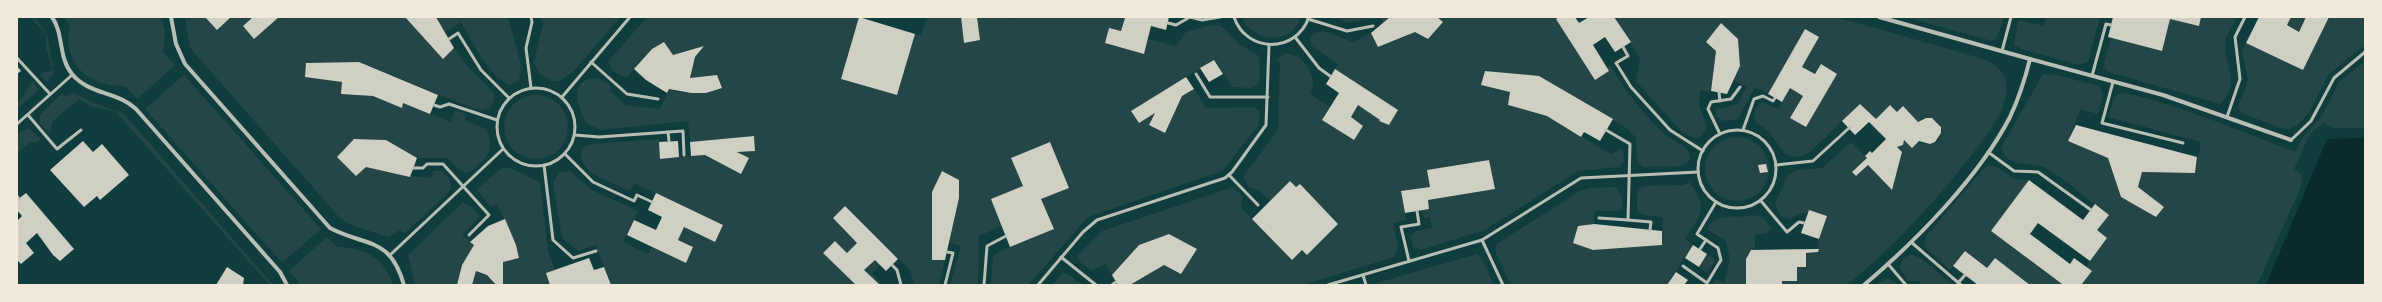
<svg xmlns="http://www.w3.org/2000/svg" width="2382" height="302" viewBox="0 0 2382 302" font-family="'Open Sans',sans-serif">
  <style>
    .green { fill: #244646 }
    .water { fill: #0a2a2b }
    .building { fill: #cfcfc3 }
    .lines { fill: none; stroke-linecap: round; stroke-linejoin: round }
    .service { stroke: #b8beb3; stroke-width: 3 }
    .minor { stroke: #b8beb3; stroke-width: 4 }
  </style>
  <rect width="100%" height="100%" fill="#0f3d3e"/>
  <g class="green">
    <polygon points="30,17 35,17 47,35 54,72 47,82 40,75 43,72 53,71 46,47 46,34"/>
    <path d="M 63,17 L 161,17 L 165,31 L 163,52 L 175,65 L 137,99 L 125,86 C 88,87 61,63 70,25 Z"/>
    <path d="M 185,17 L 205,17 L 217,30 L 231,17 L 252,17 L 243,26 L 254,39 L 279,17 L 287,19 L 290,17 L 405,17 L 443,58 L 454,48 L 469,68 L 494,93 C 496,105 488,112 477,110 L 359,62 L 306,63 L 305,77 L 342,82 L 402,107 L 403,103 L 451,122 L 455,110 L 466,114 L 465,120 L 486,129 C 492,144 492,153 479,164 C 475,168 472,172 466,173 L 458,169 L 448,158 L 417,158 L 386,140 L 354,139 L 337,157 C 368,167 399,176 432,178 L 433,171 L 442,171 C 449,178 455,184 447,194 L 404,234 L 400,230 L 388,237 L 351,225 L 340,218 L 190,48 Z"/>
    <path d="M 436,17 L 508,17 L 521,65 L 519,80 L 509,85 C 487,74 473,43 461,22 L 445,32 Z"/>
    <polygon points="541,17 620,17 572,73 559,81 552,81 540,74 534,63 543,24"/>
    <path d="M 647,17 L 859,17 L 841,79 L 897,95 L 915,34 L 921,35 L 927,17 L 961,17 L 964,43 L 980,40 L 977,17 L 1007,17 L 1010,19 L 1010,17 L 1120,17 L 1125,18 L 1121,31 L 1109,28 L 1105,43 L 1143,54 L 1148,39 L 1176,46 L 1186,32 L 1212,25 L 1220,25 L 1239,44 L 1259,56 L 1260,76 L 1258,85 L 1251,88 L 1233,87 L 1214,60 L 1131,111 L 1139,123 L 1155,113 L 1149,125 L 1165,132 L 1182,96 L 1194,89 L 1206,108 L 1254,107 L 1260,112 L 1258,126 L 1222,171 L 1088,217 L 1028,285 L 991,285 L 993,257 L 1000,251 L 1053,229 L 1041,199 L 1069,187 L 1011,158 L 1023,186 L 991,199 L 1002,226 L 979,236 L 978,285 L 950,285 L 961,246 L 949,243 L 959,198 L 959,180 L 942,171 L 932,192 L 932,260 L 945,260 L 939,285 L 914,285 L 910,270 L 845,206 L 833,218 L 857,243 L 847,253 L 835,241 L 823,253 L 856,285 L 611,285 L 596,245 L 579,251 L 562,238 L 553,183 L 559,172 L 570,171 L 592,190 L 638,211 L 623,242 L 648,254 L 652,247 L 686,263 L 693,247 L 678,240 L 684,227 L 715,242 L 723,225 L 634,183 L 630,191 C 615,184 568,169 584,147 L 593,144 L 659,139 L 660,159 L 705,155 L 741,174 L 749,159 L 737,152 L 755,150 L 754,136 L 690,142 L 688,121 L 600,130 L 586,123 C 583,117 577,103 577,96 C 577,76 600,73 611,87 L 610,91 L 625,105 L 660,109 L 669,89 C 686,96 705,93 721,88 L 717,75 L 690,78 L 691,67 L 703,46 L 673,55 L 652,49 L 628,76 L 623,77 L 613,71 L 608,62 Z"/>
    <path d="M 1241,17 L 1301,17 C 1291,47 1253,42 1241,17 Z"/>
    <polygon points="1326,17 1390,17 1384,23 1380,18 1350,22"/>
    <path d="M 1437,17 L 1559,17 L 1557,19 L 1595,79 L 1609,71 L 1607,67 L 1610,65 C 1625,90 1644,116 1666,135 C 1675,143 1691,145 1690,160 L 1680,166 L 1643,167 L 1637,161 L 1636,138 L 1628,129 L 1539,76 L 1485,71 L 1481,85 L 1510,92 L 1508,105 L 1547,116 L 1611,154 L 1620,149 L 1623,150 L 1624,161 L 1619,167 L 1578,171 L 1485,230 L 1420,250 L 1413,247 L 1411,236 L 1416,231 L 1432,228 L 1430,217 L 1424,218 L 1422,210 L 1429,209 L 1428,200 L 1494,189 L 1489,160 L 1428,170 L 1430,187 L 1401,191 L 1406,220 L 1393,223 L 1398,247 L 1394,257 L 1303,285 L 1130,285 L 1164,265 L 1181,274 L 1197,249 L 1169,234 L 1139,245 L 1112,275 L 1105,264 L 1092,270 L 1081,263 L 1077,256 L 1102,231 L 1233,187 L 1243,197 L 1241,208 L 1292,259 L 1302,250 L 1307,255 L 1338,223 L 1300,184 L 1296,187 L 1290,181 L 1270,201 L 1258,190 L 1249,187 L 1243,177 L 1278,130 L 1280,62 L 1276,60 L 1286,53 L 1299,57 C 1309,67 1318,81 1310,94 L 1330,107 L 1322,120 L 1353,140 L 1363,126 L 1351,117 L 1358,105 L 1380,120 L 1379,121 L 1388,125 L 1398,111 L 1335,69 L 1338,64 L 1312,46 L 1310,39 L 1313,33 L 1324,31 L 1353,42 L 1371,33 L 1378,47 L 1415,32 L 1428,39 L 1443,22 Z"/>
    <path d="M 1614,17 L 1836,17 L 1987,60 C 2000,67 2009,78 2006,94 C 2003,117 1984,139 1970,157 C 1935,202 1897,243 1853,280 L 1847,285 L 1782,285 L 1782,281 L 1797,267 L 1806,267 L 1806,253 L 1818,252 L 1819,239 L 1827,216 L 1809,210 L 1807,214 L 1802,213 L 1790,219 L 1781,216 L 1775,204 L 1788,175 L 1796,170 L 1822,168 L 1851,142 L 1867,158 L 1852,172 L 1857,176 L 1868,165 L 1892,190 L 1902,152 L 1897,147 L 1903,145 L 1904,140 C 1919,141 1944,153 1941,126 C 1935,118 1926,114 1918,122 L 1897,112 L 1890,105 L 1876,119 L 1860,104 L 1812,150 L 1803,156 L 1794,157 L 1786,155 L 1770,133 L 1756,122 C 1753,115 1755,105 1762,102 L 1778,109 L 1790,88 L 1803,96 L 1790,118 L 1806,127 L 1837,74 L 1821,65 L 1815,74 L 1802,67 L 1819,37 L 1805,29 L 1768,94 L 1755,87 L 1738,119 L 1723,121 L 1716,116 L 1716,109 L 1732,106 L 1738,103 L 1747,87 L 1733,80 L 1740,66 L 1738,39 L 1721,23 L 1706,42 L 1716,51 L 1711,91 L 1700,90 L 1699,104 L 1707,128 L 1701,136 L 1695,138 L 1682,132 L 1636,81 L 1640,58 Z"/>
    <polygon points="1905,17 2004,17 1997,37 1992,41"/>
    <polygon points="2046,17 2100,17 2088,62 2079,65 2022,49 2014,45 2018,20 2044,26"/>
    <path d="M 2201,17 L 2237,17 C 2234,24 2224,37 2225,45 C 2226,65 2240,88 2220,104 L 2112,73 L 2105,69 L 2104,62 L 2111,38 L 2161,51 L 2170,19 Z"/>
    <polygon points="2291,17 2306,17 2299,32 2287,25"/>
    <polygon points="2329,17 2365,17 2365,45 2329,74 2309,113 2296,126 2288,129 2280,128 2242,113 2238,107 2248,80 2242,51 2246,43 2303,70"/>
    <path d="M 2365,61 L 2365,128 L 2333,128 L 2324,122 L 2310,134 L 2294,169 L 2301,174 L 2302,181 L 2300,189 L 2257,285 L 2081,285 L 2091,271 L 2086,267 L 2107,238 L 2097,230 L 2108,215 C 2088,200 2066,179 2044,167 C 2032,161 2009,170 2001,148 L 2043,74 L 2052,74 L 2099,86 L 2103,93 L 2098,114 L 2080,109 L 2068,141 L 2108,158 L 2121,197 L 2156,217 L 2164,207 L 2138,187 L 2142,172 L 2195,173 L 2201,142 L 2108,117 L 2113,101 L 2117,94 C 2137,88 2269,142 2295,152 L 2303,137 L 2322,116 L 2339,82 Z"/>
    <polygon points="184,75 321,229 282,263 145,109"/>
    <path d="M 33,82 L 39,90 L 17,109 L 17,103 C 25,97 26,88 33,82 Z"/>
    <polygon points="62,93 66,97 74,93 91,102 123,113 273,285 270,285 115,111 90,106 79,99 53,121 51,130 48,133 40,123 40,115"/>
    <circle cx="536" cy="127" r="32"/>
    <polygon points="29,128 41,139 37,142 29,143 17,154 17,134"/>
    <circle cx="1737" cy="169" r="32"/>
    <polygon points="1989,165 1997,167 2014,179 2029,180 1991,231 2062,284 2062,285 2030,285 1995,258 1987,268 1965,251 1950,270 1926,248 1924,244 1927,235 1983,169"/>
    <path d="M 503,167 C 510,167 535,178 540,184 L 548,251 L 555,270 L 550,285 L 503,285 L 503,262 L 519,258 L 516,245 L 497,204 L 490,207 L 477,189 Z"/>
    <path d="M 1689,182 C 1709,207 1701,216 1685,239 L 1693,245 L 1667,285 L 1512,285 L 1509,282 L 1496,253 L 1495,245 L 1580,191 L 1590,188 L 1615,187 C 1622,193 1625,204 1620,211 L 1595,211 L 1594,224 L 1578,226 L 1573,243 L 1593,250 L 1662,244 L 1663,217 L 1644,215 L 1637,211 L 1637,193 L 1642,186 L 1683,185 Z"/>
    <polygon points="463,202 472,207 480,216 462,235 474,245 462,265 457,285 415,285 408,255"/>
    <path d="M 1755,215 L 1764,218 L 1771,228 L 1766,234 L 1755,234 L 1755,250 L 1748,252 L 1747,255 L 1746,285 L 1712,285 L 1716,279 L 1724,284 L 1730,259 L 1726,241 L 1707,229 C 1719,210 1735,220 1755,215 Z"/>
    <path d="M 327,237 L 337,247 C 364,247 385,258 393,285 L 298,285 L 299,282 L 289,271 Z"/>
    <polygon points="1477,254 1482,259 1494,285 1376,285 1377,283"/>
    <polygon points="1707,254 1716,259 1707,273 1699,267"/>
    <polygon points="1910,254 1921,258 1953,285 1922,285 1919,281 1908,281 1900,268 1903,259"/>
    <polygon points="875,260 880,265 872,274 883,285 880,285 864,270"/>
    <polygon points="476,271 487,275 496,285 472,285"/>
    <polygon points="1063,273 1067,274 1083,285 1052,285"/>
    <polygon points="1888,278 1898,285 1875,285"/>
  </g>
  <polygon class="water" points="2365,138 2365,285 2266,285 2327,139"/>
  <g class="building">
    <polygon points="205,17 231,17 217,30"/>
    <polygon points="253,17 279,17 254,39 243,26"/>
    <polygon points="405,17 436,17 454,48 443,59"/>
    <polygon points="859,17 915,34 897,95 841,79"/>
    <polygon points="961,17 977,17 980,40 964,43"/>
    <polygon points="1122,17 1169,17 1166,30 1151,26 1144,54 1105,43 1109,28 1121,31 1125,18"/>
    <polygon points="1390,17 1437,17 1443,22 1428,39 1415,32 1378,47 1371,33"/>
    <polygon points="1559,17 1575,17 1579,23 1589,17 1614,17 1631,42 1615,52 1605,37 1593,45 1609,71 1595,80 1556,19"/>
    <polygon points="2113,17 2201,17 2199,26 2170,19 2162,51 2108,37"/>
    <polygon points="2259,17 2291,17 2287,25 2299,32 2306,17 2329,17 2303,70 2246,43"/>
    <polygon points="1721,23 1738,39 1740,66 1727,94 1711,91 1716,51 1706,42"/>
    <polygon points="1805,29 1819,37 1802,67 1815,74 1821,64 1837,74 1806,127 1790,118 1803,96 1790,88 1782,102 1768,94"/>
    <polygon points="664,42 673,55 704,46 695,57 690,78 717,75 722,88 706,93 691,93 669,89 667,93 646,80 634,69 652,49"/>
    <polygon points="1214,60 1223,74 1209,82 1200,68"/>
    <polygon points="359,62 438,95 430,114 403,103 402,108 373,96 341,94 342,82 305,77 306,63"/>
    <polygon points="17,66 21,71 17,74"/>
    <polygon points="1335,69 1398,110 1389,125 1379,121 1380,120 1358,105 1351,117 1363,126 1354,140 1322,120 1339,93 1326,84"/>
    <polygon points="1485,71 1539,76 1613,119 1600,141 1584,132 1581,137 1547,116 1508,105 1510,92 1481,85"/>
    <polygon points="1186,77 1194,89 1182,96 1165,133 1149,125 1155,113 1139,123 1131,111"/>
    <polygon points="1860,104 1876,119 1890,105 1897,112 1903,106 1918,122 1926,118 1932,118 1941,127 1941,133 1935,142 1930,144 1919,141 1912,148 1904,140 1903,145 1897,147 1902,152 1892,190 1868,165 1856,176 1852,172 1867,158 1865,156 1870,151 1872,153 1886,139 1869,122 1855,135 1842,121"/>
    <polygon points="2076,125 2197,157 2195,173 2142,172 2138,187 2164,207 2156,217 2121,197 2108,158 2068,141"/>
    <polygon points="754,136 755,151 737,152 749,158 741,174 705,155 691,156 690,142"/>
    <polygon points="354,139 386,140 417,158 410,177 366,167 356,176 337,157"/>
    <polygon points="83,141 93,152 102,144 129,175 100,200 97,196 84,207 50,170"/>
    <polygon points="678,141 679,157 660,159 659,142"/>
    <polygon points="1050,142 1069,188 1041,199 1054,229 1010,247 991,199 1023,186 1011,158"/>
    <polygon points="1489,160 1495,189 1428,200 1429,209 1405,213 1401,191 1430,187 1427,170"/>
    <polygon points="1766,164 1768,172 1760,173 1758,165"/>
    <polygon points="942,171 959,180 959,198 945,260 932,260 932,192"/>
    <polygon points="2029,180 2083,220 2095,204 2109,215 2097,230 2107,238 2090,261 2038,223 2030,234 2070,264 2074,258 2092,271 2081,285 2061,285 2062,284 1991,231"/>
    <polygon points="1290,181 1296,187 1300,184 1338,224 1307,255 1302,250 1292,260 1252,219"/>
    <polygon points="26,193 74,249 60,261 53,255 37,233 26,243 34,253 21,264 17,260 17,221 22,216 17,210 17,200"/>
    <polygon points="656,193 723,225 715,242 684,227 678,240 693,247 686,263 627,235 634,220 656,230 662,217 648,210"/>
    <polygon points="845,206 898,259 886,271 875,260 864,270 880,285 856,285 823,253 835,241 847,253 857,243 833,218"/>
    <polygon points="1809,210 1827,216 1819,239 1801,233"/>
    <polygon points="505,219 516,245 519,258 503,262 503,285 496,285 487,275 476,271 472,285 457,285 462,265 474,245 470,242 488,226"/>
    <polygon points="1594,224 1662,231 1662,245 1593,250 1573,243 1578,226"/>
    <polygon points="1169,234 1197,249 1181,274 1164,265 1130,285 1118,285 1112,275 1139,245"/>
    <polygon points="1693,245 1707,254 1699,267 1685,258"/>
    <polygon points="1819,249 1818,252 1806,253 1806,267 1797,267 1797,281 1782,281 1782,285 1746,285 1746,259 1751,250"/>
    <polygon points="1965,251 1987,268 1995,258 2030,285 1978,285 1953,266"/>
    <polygon points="589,258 594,270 604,267 611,285 550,285 546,273"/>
    <polygon points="227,267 244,278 243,285 216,285"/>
    <polygon points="1676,272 1688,280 1684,285 1667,285"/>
  </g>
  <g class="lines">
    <g class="service">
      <path d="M 1234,17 C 1246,53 1296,54 1309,17"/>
      <polyline points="1308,19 1347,31 1373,26"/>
      <polyline points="1168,23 1176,25 1190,17 1202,20 1220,17"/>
      <polyline points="1295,37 1319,68 1330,76"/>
      <polyline points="449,39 458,33 481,70 509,98"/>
      <polyline points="1623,47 1628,56 1616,63 1631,87 1670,130 1703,151"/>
      <polyline points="2002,51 2011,17"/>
      <polyline points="17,58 50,94"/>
      <polyline points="591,62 627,94 658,99"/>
      <polyline points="1196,74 1210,97 1268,97"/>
      <polyline points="2092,76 2106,24 2111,25"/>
      <polyline points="2113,82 2102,123 2183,143"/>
      <circle cx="536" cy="127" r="39"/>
      <polyline points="531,88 526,48 532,22 531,17"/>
      <polyline points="1719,92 1720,101"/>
      <polyline points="562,97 630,17"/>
      <polyline points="434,105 440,107 449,104 497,120"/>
      <polyline points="28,115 57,149 81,130"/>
      <polyline points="2227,117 2240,79 2235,37 2245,17"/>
      <polyline points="17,124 72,75"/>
      <circle cx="1737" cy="169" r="39"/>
      <polyline points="1606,130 1630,144 1628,220 1651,222 1650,230"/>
      <polyline points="1743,130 1754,99 1763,96 1773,101 1775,98"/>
      <polyline points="668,132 669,141"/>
      <polyline points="1720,134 1708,109 1711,102 1731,99 1740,87"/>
      <polyline points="575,135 599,137 683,131 684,155"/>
      <polyline points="2291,140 2311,121 2334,78 2365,52"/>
      <polyline points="1988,152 2014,171 2038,172 2091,210"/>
      <polyline points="565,154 593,182 634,201 637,195 652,202"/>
      <polyline points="544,165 553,240 573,258 596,251"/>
      <polyline points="1776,165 1813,161 1849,128"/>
      <polyline points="413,168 423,168 427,164 443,164 489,215 469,235"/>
      <polyline points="1229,175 1258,205"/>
      <polyline points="17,196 19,199"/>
      <polyline points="1761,201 1787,232 1799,222 1804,223"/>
      <polyline points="1599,218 1628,220"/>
      <polyline points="1482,240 1503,285"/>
      <polyline points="1911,242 1961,285"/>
      <polyline points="1700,249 1706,240"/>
      <polyline points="390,255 503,149"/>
      <polyline points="1061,257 1096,285"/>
      <polyline points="1409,261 1401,227 1419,224 1417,211"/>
      <polyline points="1888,264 1906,285"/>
      <polyline points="892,265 897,270 901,285"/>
      <polyline points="1683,266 1707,283 1721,260 1718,248 1697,234 1716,202"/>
      <polyline points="1363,275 1366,285"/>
      <polyline points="1958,283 1965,275"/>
      <polyline points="945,285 953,253 947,252"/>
      <polyline points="984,285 987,246 1006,236"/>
      <polyline points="1038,285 1083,232 1097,220 1225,178 1232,172 1266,125 1269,45"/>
      <polyline points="1112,285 1116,282"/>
      <polyline points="1328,285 1482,240 1581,178 1698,172"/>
    </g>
    <g class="minor">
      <path d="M 52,17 C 64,34 58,57 72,74 C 89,95 117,91 136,109 L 280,272 L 287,285"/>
      <path d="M 171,17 L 176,44 L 185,64 L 330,228 C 366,247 390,236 404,285"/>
      <polyline points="1879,17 2030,59"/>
      <path d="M 1864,285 C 1916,241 1979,177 2010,117 C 2019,98 2025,79 2030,59 L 2163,95 L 2291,140"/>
    </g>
  </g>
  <rect width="2382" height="302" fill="none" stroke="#f1e9da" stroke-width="36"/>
</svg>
